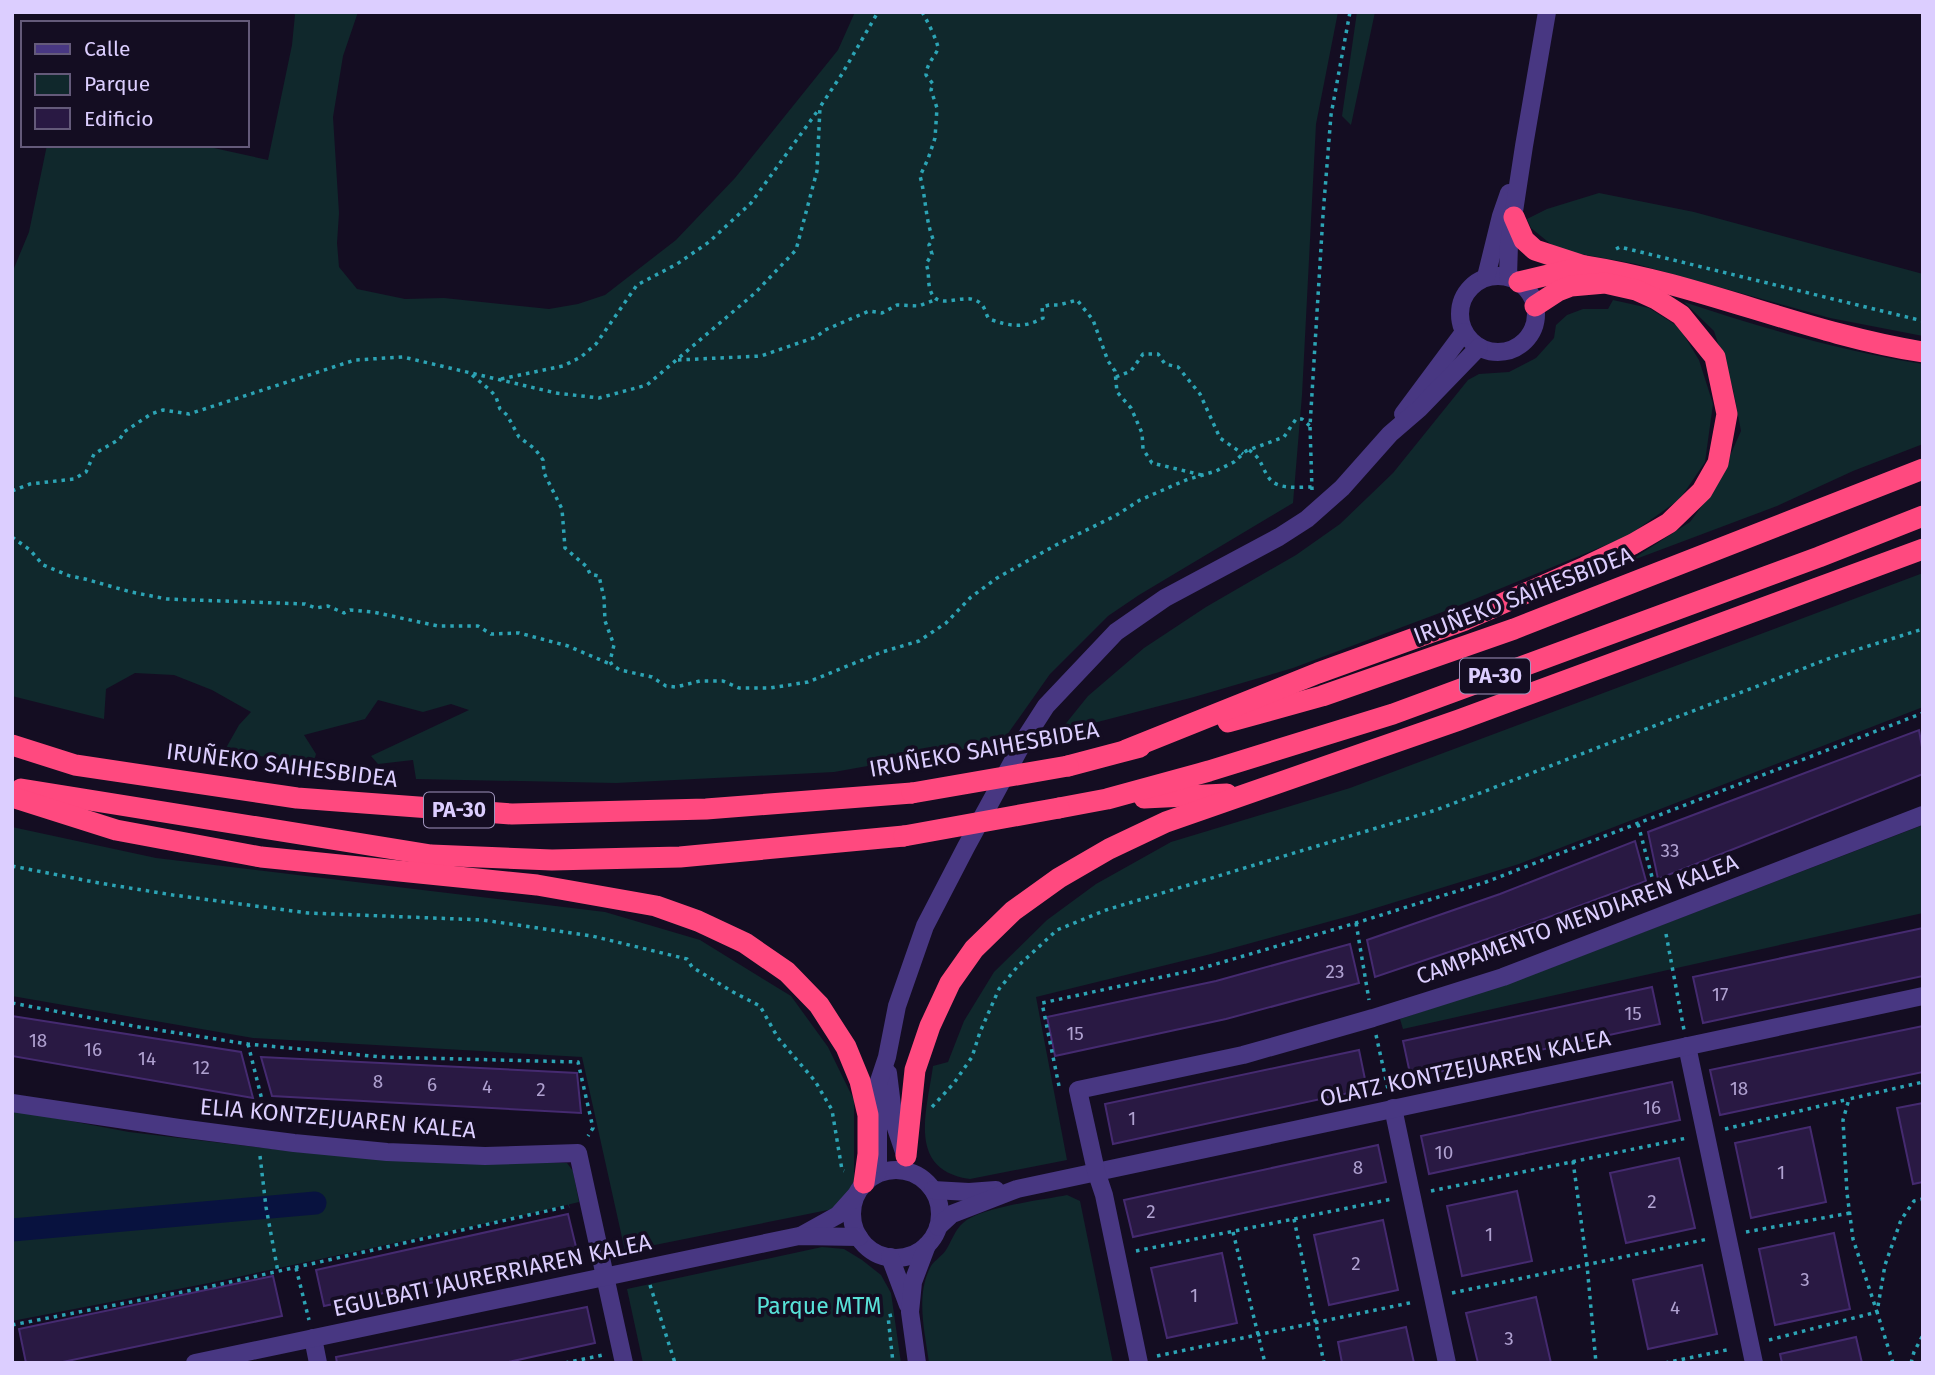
<svg xmlns="http://www.w3.org/2000/svg" width="1935" height="1375" viewBox="0 0 1935 1375" font-family="'Fira Sans',sans-serif">
  <style>
    .green { fill: #10282c }
    .lines { fill: none; stroke-linecap: round; stroke-linejoin: round }
    .canal { stroke: #08123f; stroke-width: 23 }
    .building { fill: #291943; stroke: #452a70; stroke-width: 2 }
    .path { stroke: #2ca4b5; stroke-width: 3.5; stroke-dasharray: 3.5 5; stroke-linecap: butt }
    .minor { stroke: #483782; stroke-width: 18 }
    .highway { stroke: #ff497f; stroke-width: 21 }
    .highway-bridge { stroke: #ff497f; stroke-width: 21 }
    .labels { text-anchor: middle; dominant-baseline: central; stroke-width: 7; stroke-linejoin: round; paint-order: stroke }
    .number-label { font-size: 19px; fill: #afa1d0 }
    .shield { fill: #140d22; stroke: #a094bd; stroke-width: 2 }
    .shield-label { font-size: 21px; font-weight: bold; fill: #dcceff }
    .street-label { font-size: 23px; fill: #dcceff; stroke: #140d22 }
    .park-label { font-size: 23px; fill: #58e1d8; stroke: #140d22 }
  </style>
  <rect width="100%" height="100%" fill="#140d22"/>
  <g class="green">
    <polygon points="293,12 358,12 343,56 333,117 339,213 337,243 339,267 357,289 405,299 444,298 549,309 578,304 605,295 676,240 735,178 838,50 855,12 1338,12 1316,124 1302,395 1293,503 1139,595 1108,616 1050,674 1002,742 834,772 616,783 416,779 413,760 378,764 371,756 469,710 451,704 423,712 378,700 365,719 304,735 316,754 312,768 226,748 239,725 251,712 212,690 174,675 135,673 106,689 104,719 12,696 12,273 29,232 47,145 200,145 268,160 292,45 295,15"/>
    <polygon points="1357,12 1375,12 1351,125 1342,116"/>
    <polygon points="1599,193 1694,212 1923,274 1923,336 1830,318 1636,264 1558,250 1531,228 1527,219 1547,209"/>
    <polygon points="1613,300 1649,308 1679,327 1699,360 1713,404 1705,462 1680,499 1628,536 1453,608 1293,668 1194,697 1059,732 1088,696 1144,648 1206,607 1296,555 1340,524 1393,473 1468,380 1479,374 1509,372 1536,358 1554,338 1556,325 1567,315 1583,309 1608,309"/>
    <path d="M 1684,302 C 1762,328 1841,351 1923,364 L 1923,444 L 1853,471 L 1777,506 L 1628,562 L 1690,522 L 1716,487 L 1741,431 L 1733,389 L 1714,331 Z"/>
    <path d="M 1923,573 L 1923,707 L 1519,864 L 1353,915 L 1211,954 L 1036,997 L 1067,1160 L 970,1179 C 906,1170 927,1111 933,1066 L 948,1062 L 964,1021 L 994,972 L 1047,920 L 1096,884 L 1171,842 L 1350,788 Z"/>
    <polygon points="1923,825 1923,913 1403,1029 1400,1019 1542,971"/>
    <polygon points="12,827 156,858 605,912 700,940 791,996 828,1047 854,1100 854,1182 838,1208 625,1251 582,1057 253,1038 12,996"/>
    <polygon points="12,1110 129,1132 298,1152 383,1159 567,1163 573,1171 579,1202 525,1215 209,1283 12,1321"/>
    <path d="M 1067,1195 L 1080,1201 L 1113,1363 L 929,1363 C 925,1332 915,1295 931,1266 C 935,1260 942,1256 946,1250 C 952,1241 954,1231 963,1223 C 980,1207 1043,1200 1067,1195 Z"/>
    <polygon points="822,1247 844,1249 862,1260 881,1275 891,1293 901,1363 643,1363 627,1289"/>
  </g>
  <g class="lines">
    <polyline class="canal" points="12,1230 315,1203"/>
  </g>
  <g class="building">
    <polygon points="1919,730 1923,753 1923,774 1658,879 1648,832"/>
    <polygon points="1635,841 1646,881 1514,930 1375,977 1367,940 1500,894"/>
    <polygon points="1923,928 1923,976 1703,1023 1693,977"/>
    <polygon points="1350,944 1359,983 1226,1019 1055,1056 1047,1017 1216,981"/>
    <polygon points="1652,987 1660,1024 1411,1078 1403,1041"/>
    <polygon points="12,1016 241,1052 253,1098 12,1056"/>
    <polygon points="1923,1026 1923,1072 1720,1115 1710,1070"/>
    <polygon points="1359,1050 1367,1089 1113,1144 1105,1104"/>
    <polygon points="261,1057 577,1073 581,1113 272,1096"/>
    <polygon points="1672,1082 1680,1120 1429,1174 1421,1136"/>
    <polygon points="1923,1103 1923,1182 1913,1184 1897,1108"/>
    <polygon points="1810,1127 1826,1202 1751,1218 1735,1143"/>
    <polygon points="1378,1145 1386,1182 1133,1237 1124,1200"/>
    <polygon points="1679,1158 1695,1228 1626,1243 1610,1173"/>
    <polygon points="1517,1191 1532,1261 1462,1276 1447,1206"/>
    <polygon points="568,1214 577,1251 324,1306 316,1270"/>
    <polygon points="1383,1220 1398,1290 1329,1305 1314,1235"/>
    <polygon points="1834,1233 1850,1309 1775,1325 1759,1249"/>
    <polygon points="1222,1253 1237,1323 1167,1338 1151,1268"/>
    <polygon points="1702,1265 1717,1334 1648,1349 1633,1280"/>
    <polygon points="273,1276 282,1316 58,1363 26,1363 19,1329"/>
    <polygon points="1536,1297 1551,1363 1478,1363 1466,1313"/>
    <polygon points="587,1307 595,1343 504,1363 337,1363 336,1357"/>
    <polygon points="1406,1327 1414,1363 1342,1363 1338,1342"/>
    <polygon points="1856,1337 1862,1363 1782,1363 1780,1354"/>
  </g>
  <g class="lines">
    <g class="path">
      <path d="M 922,12 C 926,18 939,44 938,49 C 934,58 927,63 926,75 L 933,84 L 931,90 L 937,108 L 935,138 L 928,159 L 920,176 C 926,197 925,218 933,239 L 929,245 L 932,254 L 926,264 C 930,273 927,283 931,292 C 939,313 967,289 981,304 C 985,307 986,315 989,319 C 1010,326 1022,329 1043,318 L 1042,307 L 1049,305 L 1059,305 L 1077,300 L 1093,320 L 1108,361 L 1115,371 L 1117,392 L 1131,408 L 1142,433 L 1143,449 L 1152,463 L 1202,475"/>
      <polyline points="1616,249 1620,247 1923,321"/>
      <polyline points="678,360 761,356 816,337 825,330 869,311 882,313 897,305 919,306 937,299"/>
      <polyline points="472,375 491,391 496,397 500,409 507,415 519,437 535,449 543,460 544,473 562,509 565,548 587,567 590,574 599,576 604,598 605,621 614,645 610,661 612,665 620,670 652,677 666,686 676,687 700,681 723,681 739,688 770,688 808,682 882,652 919,641 946,623 971,597 997,578 1056,545 1115,516 1140,500 1186,480 1216,471 1234,462 1246,451 1284,437 1296,419 1302,419 1310,426"/>
      <polyline points="1116,377 1131,371 1143,354 1158,354 1165,364 1178,367 1200,394 1220,438 1243,454"/>
      <polyline points="501,379 563,366 581,357 596,344 637,285 677,264 709,242 751,203 819,109"/>
      <path d="M 1249,450 C 1263,460 1260,465 1269,478 C 1277,490 1299,487 1312,487"/>
      <polyline points="1312,490 1310,426 1323,215 1331,115 1350,12"/>
      <polyline points="12,491 30,484 74,479 86,472 94,454 120,439 124,432 151,414 163,410 189,414 355,360 403,357 556,393 599,398 647,385 755,293 796,250 817,171 820,107 842,74 878,12"/>
      <polyline points="12,537 30,550 43,565 70,576 85,579 131,592 167,599 305,604 316,608 328,606 344,613 350,610 373,612 438,626 478,626 491,634 519,633 568,646 610,664"/>
      <polyline points="1638,824 1657,896"/>
      <polyline points="12,866 99,883 173,895 308,913 483,920 592,936 687,959 692,967 733,992 760,1006 778,1038 815,1081 832,1110 842,1170 844,1171"/>
      <polyline points="1356,923 1369,1000"/>
      <polyline points="1666,934 1684,1030"/>
      <polyline points="12,1003 139,1027 248,1044 381,1057 578,1062 593,1128 588,1136"/>
      <polyline points="1376,1035 1388,1089"/>
      <polyline points="248,1044 267,1120"/>
      <polyline points="1059,1086 1042,1003 1199,969 1356,923 1486,882 1923,713"/>
      <polyline points="932,1107 954,1083 972,1057 980,1032 999,989 1018,966 1057,930 1106,910 1436,810 1833,657 1923,629"/>
      <polyline points="1725,1129 1849,1099"/>
      <polyline points="260,1156 266,1207 278,1272"/>
      <polyline points="1573,1161 1587,1265 1596,1363"/>
      <polyline points="1431,1191 1687,1138"/>
      <polyline points="1294,1219 1324,1363"/>
      <polyline points="1233,1232 1265,1363"/>
      <polyline points="1746,1232 1850,1213"/>
      <polyline points="1136,1251 1392,1199"/>
      <polyline points="296,1268 309,1320"/>
      <polyline points="650,1285 675,1363"/>
      <polyline points="1452,1293 1708,1239"/>
      <polyline points="892,1315 888,1316 893,1363"/>
      <polyline points="12,1325 208,1287 569,1206"/>
      <polyline points="1769,1340 1877,1312 1853,1239 1847,1193 1843,1120 1849,1099 1923,1082"/>
      <polyline points="1157,1356 1414,1302"/>
      <polyline points="12,1360 13,1363"/>
      <polyline points="565,1363 603,1355"/>
      <polyline points="1665,1363 1731,1349"/>
      <polyline points="1893,1363 1877,1312 1885,1265 1901,1220 1914,1201 1923,1199"/>
      <polyline points="1911,1363 1914,1352 1923,1335"/>
    </g>
    <g class="minor">
      <circle cx="1498" cy="314" r="38"/>
      <polyline points="1486,277 1501,216 1509,193"/>
      <polyline points="1508,277 1509,244 1524,146 1547,12"/>
      <polyline points="1403,414 1464,332"/>
      <polyline points="1687,1046 1754,1363"/>
      <polyline points="888,1073 894,1122 905,1155"/>
      <polyline points="12,1103 179,1128 294,1143 387,1152 485,1156 578,1153 624,1363"/>
      <polyline points="1393,1108 1447,1363"/>
      <circle cx="896" cy="1214" r="44"/>
      <polyline points="878,1173 878,1084 887,1057 897,1006 925,926 966,847 1026,737 1046,706 1116,632 1165,598 1279,537 1307,519 1342,488 1390,434 1419,409 1479,347"/>
      <polyline points="933,1190 969,1192 996,1190"/>
      <polyline points="938,1227 952,1214 1017,1189 1923,996"/>
      <polyline points="802,1235 838,1215 855,1196"/>
      <polyline points="890,1257 908,1305"/>
      <polyline points="313,1338 318,1363"/>
      <polyline points="195,1363 799,1236 859,1237"/>
      <polyline points="917,1363 910,1312 913,1282 927,1245"/>
      <polyline points="1139,1363 1104,1195 1096,1171 1078,1090 1243,1055 1373,1018 1503,977 1923,815"/>
    </g>
    <g class="highway">
      <polyline points="1514,217 1524,240 1535,250 1584,266"/>
      <path d="M 1519,282 L 1586,266 C 1701,284 1808,334 1923,352"/>
      <polyline points="1228,722 1322,696 1514,629 1923,469"/>
      <polyline points="12,745 75,765 297,798 512,814 706,809 912,793"/>
      <polyline points="1126,750 1318,673 1465,620 1585,567 1633,544 1669,523 1702,491 1718,463 1727,414 1715,357 1681,315 1656,299 1636,290 1605,283 1571,286 1558,291 1535,306"/>
      <polyline points="1068,766 1140,747"/>
      <polyline points="21,789 431,855 552,860 680,857 904,836"/>
      <polyline points="12,797 116,830 261,857 537,885 656,906 698,921 745,943 787,972 819,1005 846,1047 860,1081 868,1115 868,1154 864,1183"/>
      <polyline points="1144,798 1227,794"/>
      <polyline points="1059,808 1107,799 1209,771 1393,714 1819,557 1923,516"/>
      <polyline points="906,1156 915,1070 930,1026 950,983 974,949 1013,911 1059,878 1109,849 1166,822 1459,720 1923,549"/>
    </g>
    <g class="highway-bridge">
      <polyline points="912,793 1068,766"/>
      <polyline points="904,836 1059,808"/>
    </g>
  </g>
  <g class="labels">
    <g class="number-label">
      <text x="1670" y="850">33</text>
      <text x="1335" y="971">23</text>
      <text x="1720" y="994">17</text>
      <text x="1633" y="1013">15</text>
      <text x="1075" y="1033">15</text>
      <text x="38" y="1040">18</text>
      <text x="93" y="1049">16</text>
      <text x="147" y="1058">14</text>
      <text x="201" y="1067">12</text>
      <text x="378" y="1081">8</text>
      <text x="432" y="1084">6</text>
      <text x="487" y="1086">4</text>
      <text x="1739" y="1088">18</text>
      <text x="541" y="1089">2</text>
      <text x="1652" y="1107">16</text>
      <text x="1132" y="1118">1</text>
      <text x="1444" y="1152">10</text>
      <text x="1358" y="1167">8</text>
      <text x="1781" y="1172">1</text>
      <text x="1652" y="1201">2</text>
      <text x="1151" y="1211">2</text>
      <text x="1489" y="1234">1</text>
      <text x="1356" y="1263">2</text>
      <text x="1805" y="1279">3</text>
      <text x="1194" y="1295">1</text>
      <text x="1675" y="1307">4</text>
      <text x="1509" y="1338">3</text>
    </g>
    <g class="shield">
      <rect x="1460" y="658.5" width="70" height="35" rx="5"/>
      <rect x="424" y="792.5" width="70" height="35" rx="5"/>
    </g>
    <g class="shield-label">
      <text x="1495" y="676">PA-30</text>
      <text x="459" y="810">PA-30</text>
    </g>
    <g class="street-label">
      <text transform="translate(1523 595) rotate(-21)">IRUÑEKO SAIHESBIDEA</text>
      <text transform="translate(984 749) rotate(-10)">IRUÑEKO SAIHESBIDEA</text>
      <text transform="translate(282 765) rotate(7)">IRUÑEKO SAIHESBIDEA</text>
      <text transform="translate(1577 919) rotate(-20)">CAMPAMENTO MENDIAREN KALEA</text>
      <text transform="translate(1465 1068) rotate(-12)">OLATZ KONTZEJUAREN KALEA</text>
      <text transform="translate(338 1118) rotate(5)">ELIA KONTZEJUAREN KALEA</text>
      <text transform="translate(492 1275) rotate(-12)">EGULBATI JAURERRIAREN KALEA</text>
    </g>
    <g class="park-label">
      <text x="819" y="1306">Parque MTM</text>
    </g>
  </g>
  <rect width="1935" height="1375" fill="none" stroke="#dcceff" stroke-width="28"/>
  <rect x="21" y="21" width="228" height="126" fill="#140d22" stroke="#645a7a" stroke-width="2"/>
  <rect x="35" y="44" width="35" height="10" fill="#483782" stroke="#645a7a" stroke-width="2"/>
  <text x="84" y="56" font-size="21" fill="#dcceff">Calle</text>
  <rect x="35" y="74" width="35" height="21" fill="#10282c" stroke="#645a7a" stroke-width="2"/>
  <text x="84" y="91" font-size="21" fill="#dcceff">Parque</text>
  <rect x="35" y="108" width="35" height="21" fill="#291943" stroke="#645a7a" stroke-width="2"/>
  <text x="84" y="126" font-size="21" fill="#dcceff">Edificio</text>
</svg>
